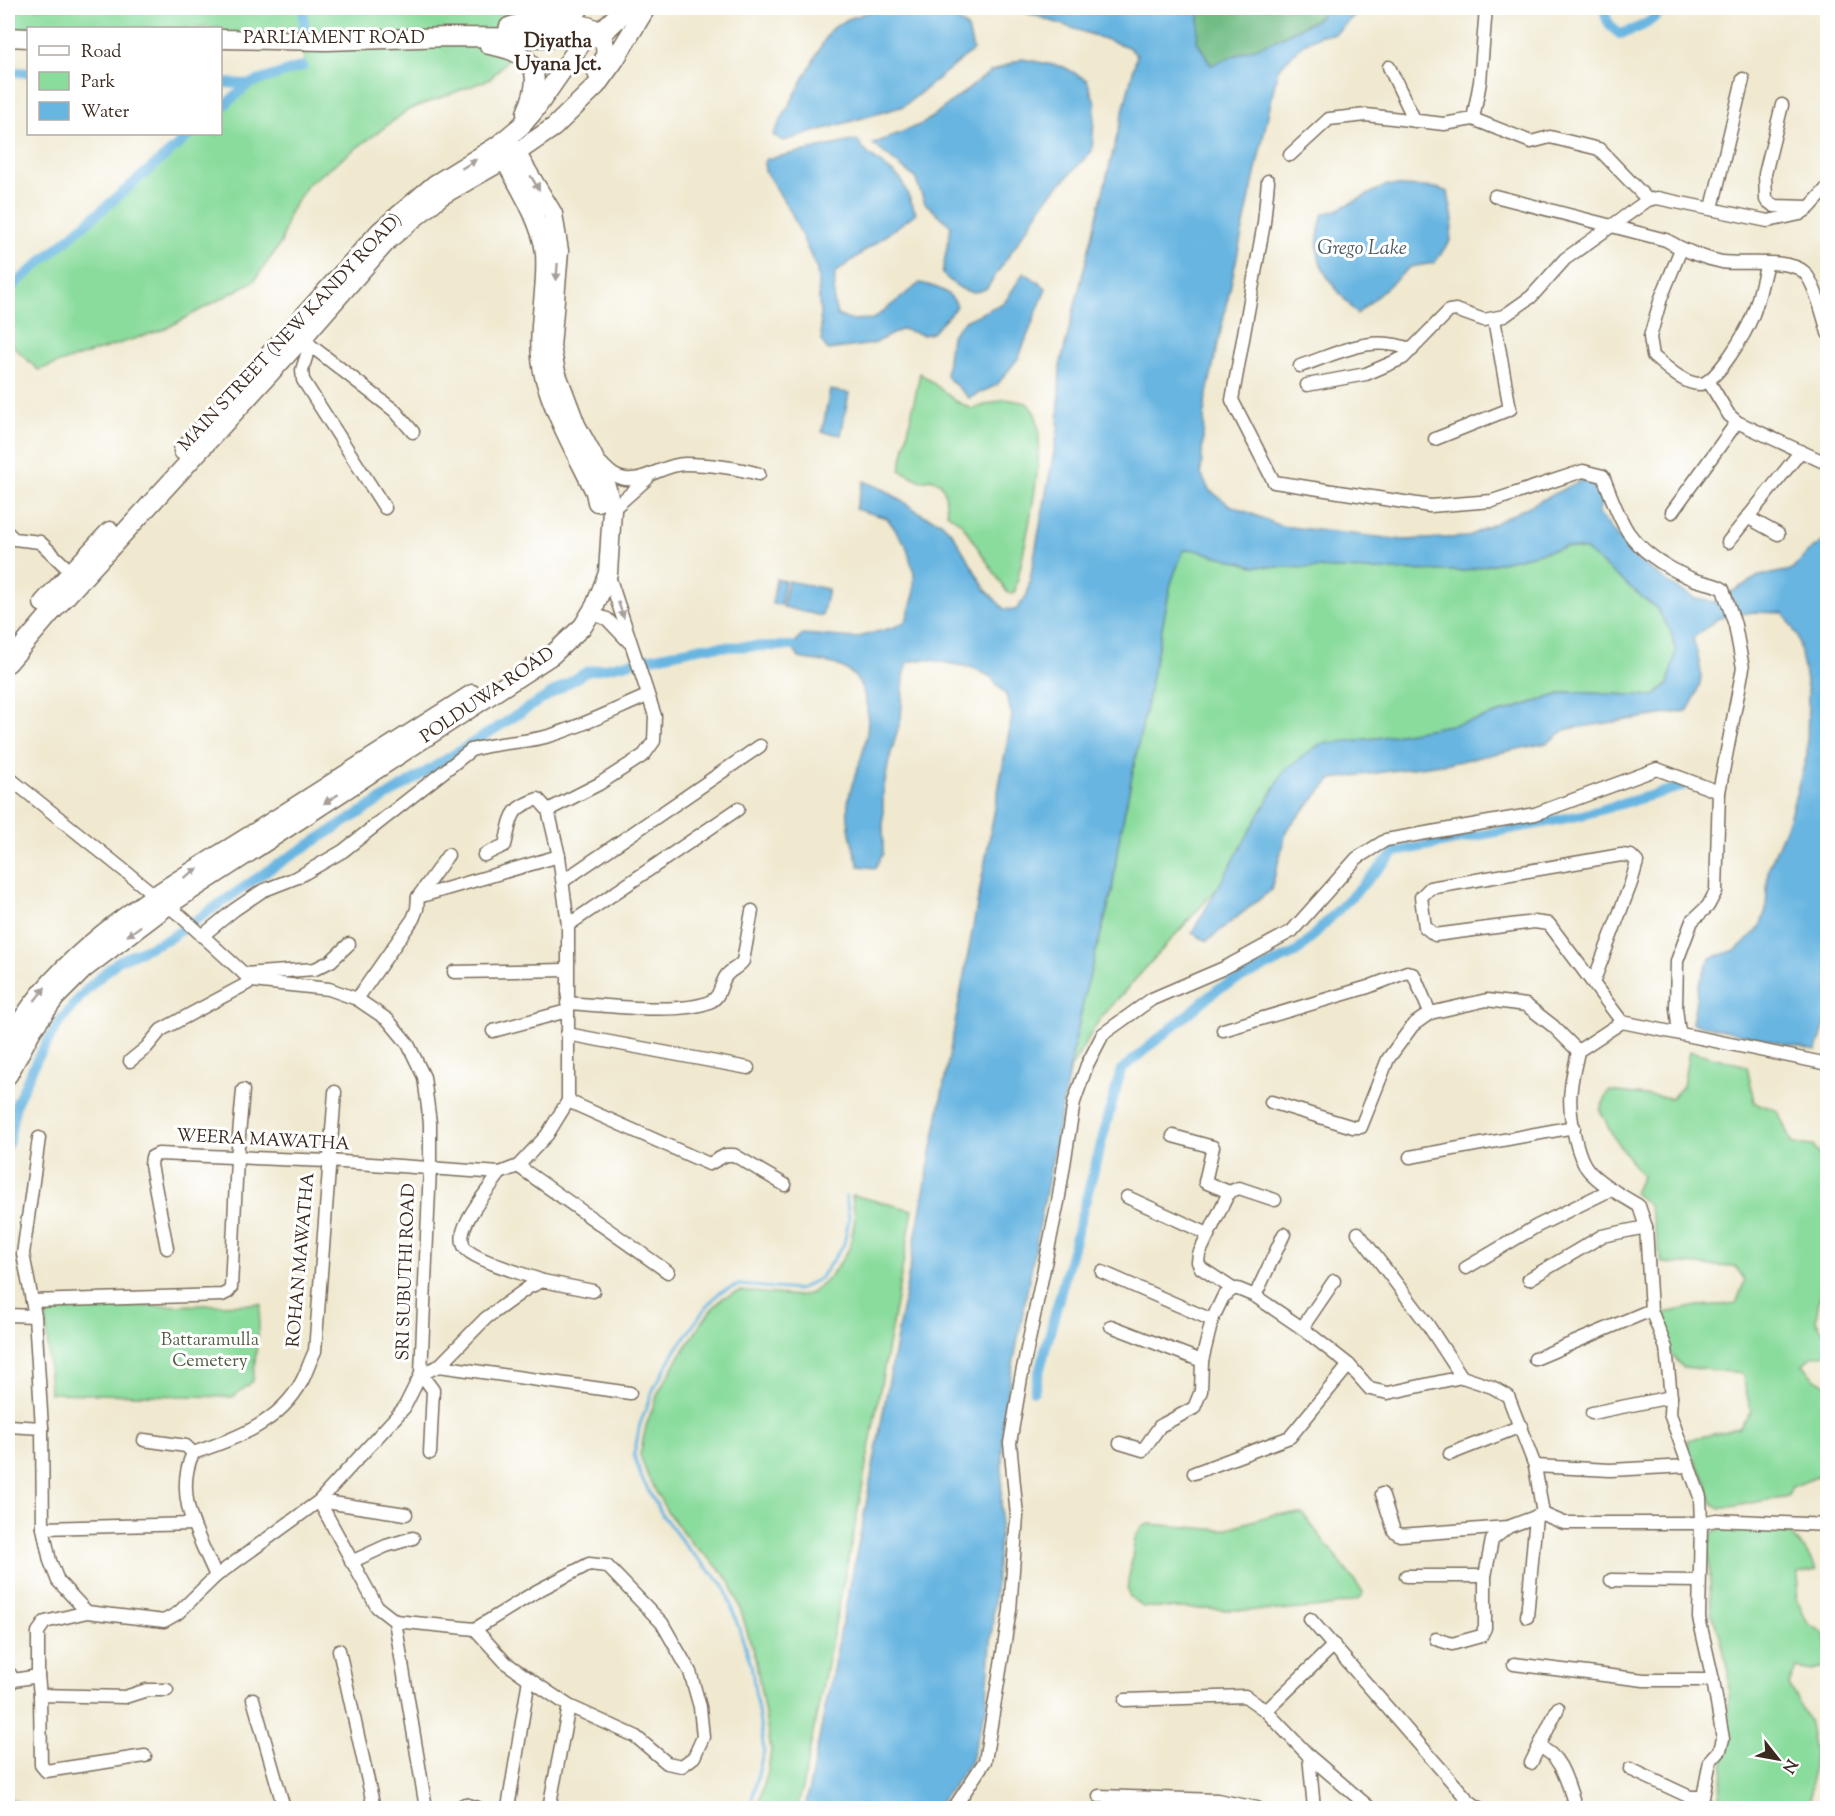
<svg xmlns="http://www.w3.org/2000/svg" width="1835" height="1816" viewBox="0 0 1835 1816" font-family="'Sorts Mill Goudy',serif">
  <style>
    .green { fill: #8adc9d; stroke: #62835e; stroke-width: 1.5 }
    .forest { fill: #6fbc84; stroke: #557351; stroke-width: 1.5 }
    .water { fill: #67b5e1; stroke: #517080; stroke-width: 1.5 }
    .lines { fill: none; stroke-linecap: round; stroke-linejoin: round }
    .stream { stroke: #67b5e1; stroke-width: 3 }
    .canal { stroke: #67b5e1; stroke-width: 10 }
    .street-casing { stroke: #7a6d5c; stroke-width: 15 }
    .primary-casing { stroke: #7a6d5c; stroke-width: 21 }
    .highway-casing { stroke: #7a6d5c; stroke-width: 24 }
    .street { stroke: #fff; stroke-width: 12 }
    .primary { stroke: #fff; stroke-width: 18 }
    .highway { stroke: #fff; stroke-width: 21 }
    .oneway { fill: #a79f9a }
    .labels { text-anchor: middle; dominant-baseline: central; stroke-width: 6; stroke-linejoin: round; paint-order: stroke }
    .street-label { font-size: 18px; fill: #3b2a1e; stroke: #fff }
    .park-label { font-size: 18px; fill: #535f44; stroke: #fff }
    .neighbourhood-label { font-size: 20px; font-weight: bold; fill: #3b2a1e; stroke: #fff }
    .water-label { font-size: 20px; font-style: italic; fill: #4a5b62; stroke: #fff }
  </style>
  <rect width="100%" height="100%" fill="#fff"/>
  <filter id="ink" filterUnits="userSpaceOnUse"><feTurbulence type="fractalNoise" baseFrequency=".0167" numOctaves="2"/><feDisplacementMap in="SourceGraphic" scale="12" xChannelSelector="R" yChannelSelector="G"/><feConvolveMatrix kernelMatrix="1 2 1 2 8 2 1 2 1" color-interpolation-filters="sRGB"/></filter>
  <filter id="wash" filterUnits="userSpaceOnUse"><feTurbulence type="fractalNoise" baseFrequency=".008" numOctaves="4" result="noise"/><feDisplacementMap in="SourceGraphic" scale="24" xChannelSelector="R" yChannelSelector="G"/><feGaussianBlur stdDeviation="1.35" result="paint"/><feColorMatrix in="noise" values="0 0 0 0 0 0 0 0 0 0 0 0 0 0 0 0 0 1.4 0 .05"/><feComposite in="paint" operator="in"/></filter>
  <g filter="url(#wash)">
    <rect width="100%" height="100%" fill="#f0e9d0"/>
    <g class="green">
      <polygon points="8,8 578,8 515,51 490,79 408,110 308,184 289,213 281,243 254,281 165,329 38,370 8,341 8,290 191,134 220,134 221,109 249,84 303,66 305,40 221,39 220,28 28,28 28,38 8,37"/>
      <path d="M 920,373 L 956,401 L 972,409 L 1005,399 L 1027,403 C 1029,406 1033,410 1035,414 C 1049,445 1023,555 1015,591 L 1011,594 L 1007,592 L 962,524 L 947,513 L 945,493 L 940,482 L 931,479 L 921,481 L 900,470 Z"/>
      <polygon points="1565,547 1585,550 1658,610 1671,632 1676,650 1668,684 1654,696 1567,692 1473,721 1377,738 1320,744 1284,771 1221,884 1099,1020 1069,1071 1086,989 1112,893 1118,845 1171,583 1183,551 1191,549 1254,566 1370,570 1463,571"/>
      <polygon points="1689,1051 1747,1066 1754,1102 1778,1111 1792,1144 1813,1146 1823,1160 1827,1205 1828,1239 1816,1321 1827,1337 1827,1354 1811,1357 1803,1364 1815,1379 1827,1384 1827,1466 1826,1473 1792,1487 1788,1496 1720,1509 1712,1503 1705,1478 1689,1451 1687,1440 1739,1428 1751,1412 1742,1373 1683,1367 1666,1348 1664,1313 1698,1306 1736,1304 1745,1280 1736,1267 1662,1263 1649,1205 1634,1193 1642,1176 1614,1138 1600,1110 1609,1091 1672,1098 1683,1086"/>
      <polygon points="852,1195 913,1210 856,1520 798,1808 757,1808 768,1771 771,1750 756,1662 742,1614 730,1581 712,1561 693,1545 668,1513 648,1477 640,1455 646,1426 659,1391 681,1354 710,1311 723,1298 740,1291 799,1296 811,1293 824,1283 838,1266 850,1247 855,1219"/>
      <polygon points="261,1304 253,1381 233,1397 50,1393 46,1308"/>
      <path d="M 1275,1514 L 1303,1514 L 1363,1592 L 1359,1599 C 1299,1618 1207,1608 1143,1607 L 1130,1597 L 1127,1590 L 1135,1538 L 1141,1527 L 1149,1524 L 1222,1530 Z"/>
      <polygon points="1732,1525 1789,1533 1805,1550 1817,1570 1799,1574 1796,1598 1808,1624 1823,1632 1827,1648 1827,1666 1813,1671 1796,1668 1789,1685 1808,1720 1814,1751 1810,1808 1717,1808 1722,1781 1729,1699 1728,1672 1721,1638 1711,1612 1709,1546 1712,1532"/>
    </g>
    <polygon class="forest" points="1200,8 1326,8 1318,18 1276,40 1211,65 1197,41"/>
    <g class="water">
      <polygon points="881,8 936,8 952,15 968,29 973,50 904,106 783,141 773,135 830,30 848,19"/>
      <path d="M 1013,8 L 1200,8 L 1197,41 L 1211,65 L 1276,40 L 1318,19 L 1326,8 L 1362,8 L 1335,34 L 1321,35 L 1302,45 L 1278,69 L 1205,403 L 1201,474 L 1209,490 L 1230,505 L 1281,526 L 1404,540 L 1467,537 L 1582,480 L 1595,480 L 1605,491 L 1598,513 L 1634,557 L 1670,584 L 1696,599 L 1714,602 L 1759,576 L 1792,570 L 1808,552 L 1827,539 L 1828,1014 L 1817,1051 L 1692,1023 L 1698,987 L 1710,958 L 1736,950 L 1759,929 L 1766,910 L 1768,870 L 1789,819 L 1807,755 L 1808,692 L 1798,637 L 1784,613 L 1753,612 L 1719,618 L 1693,638 C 1702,671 1707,681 1687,711 L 1567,729 L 1547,743 L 1456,762 L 1332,779 L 1287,829 L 1271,890 L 1207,941 L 1192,933 L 1284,771 L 1320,744 L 1377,738 L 1473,721 L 1568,692 L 1654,696 L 1668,684 L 1676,650 L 1671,632 L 1658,610 L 1585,550 L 1565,547 L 1463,571 L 1370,570 L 1254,566 L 1191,549 L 1183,551 L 1171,583 L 1118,845 L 1112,892 L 1086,989 L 1069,1071 L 1003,1417 L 1001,1513 L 986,1709 L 970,1763 L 936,1808 L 805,1808 L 863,1521 L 1012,716 L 1006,695 L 991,677 L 974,668 L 926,659 L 908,662 L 904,676 L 901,718 L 889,760 L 883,792 L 883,854 L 875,868 L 859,866 C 853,849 846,822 848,803 C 849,788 858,770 862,755 C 871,727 873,679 839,666 C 827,661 811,661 799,658 L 792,646 L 803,634 L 855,638 L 895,627 L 906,621 L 914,595 L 914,573 L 906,545 L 887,518 L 855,509 L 864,481 L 885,490 L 923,515 L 941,522 L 953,534 L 986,590 L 1004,609 L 1016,610 L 1027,595 L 1058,430 L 1060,366 L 1137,55 L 1128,47 Z"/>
      <path d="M 1022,59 L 1064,67 L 1087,80 L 1095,103 L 1092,151 L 1048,197 L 987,288 C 967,298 958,287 942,274 L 951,226 L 925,203 L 915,178 L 873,144 L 924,123 L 990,72 Z"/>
      <path d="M 857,140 L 866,152 L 901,179 L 916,213 L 835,273 L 834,303 L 837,315 L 849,320 L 873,319 L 920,283 C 934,286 951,291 957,306 L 932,333 L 923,335 L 902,329 L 873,344 L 828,350 L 822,342 L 817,270 L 791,212 L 765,171 L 764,163 L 767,159 Z"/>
      <path d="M 1387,185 L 1437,188 L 1448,192 L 1453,220 L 1450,241 L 1434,263 L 1410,267 L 1357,314 C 1328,278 1307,264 1323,214 L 1337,210 Z"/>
      <polygon points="1024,272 1046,288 1019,357 997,385 969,398 946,376 951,336 963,322 1005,302"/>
      <polygon points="830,390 849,393 841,435 822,432"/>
      <polygon points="776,579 785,581 781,605 772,604"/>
      <polygon points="788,581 828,589 822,616 783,607"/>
    </g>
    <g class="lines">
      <polyline class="stream" points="750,1808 764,1750 751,1664 724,1585 688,1549 663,1516 642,1479 634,1455 640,1424 654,1388 676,1350 706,1307 720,1292 739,1285 798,1290 820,1278 844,1244 849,1219 846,1196"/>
      <g class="canal">
        <polyline points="303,8 305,39"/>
        <path d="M 1605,8 C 1604,20 1611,28 1620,34 C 1637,29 1653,23 1662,8"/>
        <polyline points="8,71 28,73"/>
        <polyline points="220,83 249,84"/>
        <polyline points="220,109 249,84 303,66"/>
        <polyline points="8,290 191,134"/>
        <polyline points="8,1144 16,1104 36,1061 60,1021 88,988 118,961 170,938 270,869 586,672 703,647 792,646"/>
        <polyline points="1034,1391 1121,1070 1218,989 1297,952 1395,852 1582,815 1681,787"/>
        <polyline points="8,1802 19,1808"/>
      </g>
    </g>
  </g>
  <g filter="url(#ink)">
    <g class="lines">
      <defs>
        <g id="street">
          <polyline points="1389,67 1415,121"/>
          <polyline points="1782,105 1765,174 1766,200 1774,206 1809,207"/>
          <polyline points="1473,119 1480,82 1486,8"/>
          <polyline points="1290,155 1329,119 1366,115 1444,124 1473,119 1531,142 1550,137 1599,149 1648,200"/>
          <path d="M 1268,181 L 1264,223 L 1232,400 L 1274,482 L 1430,506 L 1492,501 L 1583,471 L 1603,476 C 1610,493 1618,517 1628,532 C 1642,552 1666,567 1688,577 C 1699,583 1712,582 1723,589 L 1735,625 L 1743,668 L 1719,792 L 1716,891 L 1708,906 L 1692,921 L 1677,961 L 1676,1008 L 1679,1033"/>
          <path d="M 1495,196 L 1666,240 C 1683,250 1703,258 1722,262 C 1743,265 1789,258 1804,272 C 1815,283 1824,318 1828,333"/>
          <polyline points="1712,208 1743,79"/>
          <path d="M 1681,249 L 1661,298 L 1650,337 L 1653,356 C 1665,366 1683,384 1700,384 C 1716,384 1746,332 1752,317 C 1759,300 1762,281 1767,263"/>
          <polyline points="305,335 310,345 302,370 303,380 385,508"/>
          <polyline points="310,345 395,411 413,432"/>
          <path d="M 1300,366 C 1339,353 1372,333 1412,350"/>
          <polyline points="1709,382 1729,415 1737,422 1828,464"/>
          <polyline points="1307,385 1366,374 1403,358 1449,311 1456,310 1484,320 1504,316 1531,297 1565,259 1648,200 1657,198 1768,221 1800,214 1810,207 1828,187"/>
          <polyline points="1435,439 1510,409 1494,319"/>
          <path d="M 597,459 C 602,464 608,471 614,475 C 637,489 661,464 685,464 C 707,464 738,468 759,474"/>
          <polyline points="612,510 647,479"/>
          <polyline points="1672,512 1737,422"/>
          <polyline points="1747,517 1778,534"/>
          <polyline points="8,533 14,539 40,542 71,572"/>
          <polyline points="1728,542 1801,451"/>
          <polyline points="590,613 607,619 629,642"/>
          <polyline points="8,777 182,917 252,981 329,989 357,999 388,1020 408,1044 424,1077 430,1123 430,1167 421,1374 404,1408 319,1501 216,1576 178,1613 164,1621 87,1612 45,1622 38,1632 38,1676 40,1695 41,1765 46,1771 145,1756"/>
          <polyline points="548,810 599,784 644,755 654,741 655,716 608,573"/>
          <polyline points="563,881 760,746"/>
          <polyline points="418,897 448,855"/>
          <polyline points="568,925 738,809"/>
          <path d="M 202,936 L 234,910 L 262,891 L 298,877 L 343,851 L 471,750 C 497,742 524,743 549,736 C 583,726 614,710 647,696"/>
          <polyline points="454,972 566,970"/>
          <polyline points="244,974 315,969 331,961 349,944"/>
          <polyline points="1593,983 1631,883 1637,862 1631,856 1621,855 1430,888 1421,897 1425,927 1435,935 1534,922 1549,924 1622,1022 1828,1064"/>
          <polyline points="357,999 413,919 417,909 418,897 559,856"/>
          <path d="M 567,1003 C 601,1005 680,1015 709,1002 C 721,998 720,984 726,976 C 730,970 738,968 743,961 L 752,911"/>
          <path d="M 1622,1022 L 1578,1051 C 1576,1063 1572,1075 1571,1088 C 1568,1108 1575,1157 1590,1172 C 1603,1186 1623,1196 1639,1206 L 1646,1227 L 1651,1310 L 1666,1348 L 1671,1397 L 1670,1414 L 1700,1497 L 1701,1523 L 1699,1618 L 1713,1680 L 1723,1739 L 1720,1750 L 1710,1761 L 1703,1797 L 1690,1797 L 1630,1769"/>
          <polyline points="1223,1030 1368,987 1407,972 1414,975 1430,1013"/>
          <polyline points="493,1031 567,1011"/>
          <polyline points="567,1034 748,1068"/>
          <polyline points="130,1061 146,1048 161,1030 252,981"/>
          <polyline points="568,1101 709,1164 726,1155 734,1155 785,1185"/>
          <polyline points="1271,1102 1353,1127 1361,1127 1388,1059 1413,1025 1430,1013 1487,1000 1526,1005 1553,1026 1578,1051"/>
          <polyline points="1173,1136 1213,1147 1205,1182 1229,1192 1239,1188 1275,1200"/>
          <polyline points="39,1138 23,1254 35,1316 42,1428 43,1528 50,1561 58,1581 87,1612"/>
          <polyline points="1410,1157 1574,1127"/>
          <polyline points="518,1166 668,1272"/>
          <path d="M 500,1173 C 489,1189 468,1213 463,1232 C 462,1237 462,1245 466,1249 C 477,1261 527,1275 543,1281"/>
          <polyline points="1229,1192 1199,1254 1198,1262 1201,1268 1233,1289 1238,1289 1255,1296 1302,1328 1349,1365 1370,1389 1388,1393 1462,1377 1492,1387 1508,1396 1535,1466 1543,1514"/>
          <polyline points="1127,1197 1208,1234"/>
          <polyline points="1358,1233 1428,1325 1462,1377"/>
          <path d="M 167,1248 L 151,1165 L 152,1157 L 158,1154 L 328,1161 L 500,1173 L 518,1166 L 547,1135 L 568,1101 L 568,925 L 559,856 L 548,810 L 538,799 C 509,808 512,817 505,845 L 484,855"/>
          <polyline points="1466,1268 1537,1226 1612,1189"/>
          <polyline points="1102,1272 1212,1320"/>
          <polyline points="1529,1279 1602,1236 1646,1227"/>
          <polyline points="1255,1296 1284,1234"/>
          <polyline points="32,1301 222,1295 228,1292 231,1288 237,1158 243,1090"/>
          <polyline points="8,1315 35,1316"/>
          <polyline points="1111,1326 1202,1361"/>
          <polyline points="1302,1328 1334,1281"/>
          <polyline points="1535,1359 1651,1310"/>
          <polyline points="439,1366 630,1393"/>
          <polyline points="1592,1413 1671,1397"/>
          <polyline points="8,1426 42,1428"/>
          <polyline points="144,1440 186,1446 193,1453"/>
          <polyline points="1120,1443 1143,1450 1160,1426 1194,1408 1201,1391 1202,1361 1212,1320 1223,1297 1233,1289"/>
          <polyline points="430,1453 433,1390 421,1374 439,1366 486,1318 529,1287 543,1281 593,1291"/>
          <polyline points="1450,1454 1521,1426"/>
          <polyline points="1535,1466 1610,1470 1688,1466"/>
          <polyline points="1194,1473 1290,1437 1349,1365"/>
          <polyline points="1382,1494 1394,1531 1400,1535 1508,1527 1543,1514 1564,1523 1701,1523 1716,1520 1828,1525"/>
          <polyline points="319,1501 377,1607 395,1621 475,1629"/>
          <polyline points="319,1501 406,1514"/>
          <polyline points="43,1528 193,1524"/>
          <polyline points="351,1562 386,1546 413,1538"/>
          <polygon points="589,1564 607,1566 662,1623 690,1672 700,1707 703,1737 694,1757 682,1766 667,1763 635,1736 569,1706 529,1679 506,1663 475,1629 537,1591"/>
          <path d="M 216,1576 C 199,1537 173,1496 193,1453 C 235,1439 280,1423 302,1381 C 307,1371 310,1361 315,1351 L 335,1092"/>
          <polyline points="1406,1576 1485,1576"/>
          <polyline points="1611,1580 1699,1581"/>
          <polyline points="1527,1617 1536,1516"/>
          <polyline points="1310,1619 1468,1800 1479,1808"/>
          <polyline points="395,1621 426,1808"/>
          <polyline points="1436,1639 1452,1644 1481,1636 1485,1628 1485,1576 1492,1540 1508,1527"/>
          <polyline points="339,1650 374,1808"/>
          <polyline points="1514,1664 1644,1680 1713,1680"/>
          <polyline points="8,1681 38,1676"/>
          <polyline points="40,1695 125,1697 147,1690 167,1690"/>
          <polyline points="253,1699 284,1808"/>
          <polyline points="1125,1700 1245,1696 1266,1711 1309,1756 1370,1808"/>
          <polyline points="1266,1711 1334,1645"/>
          <path d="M 1539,1747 C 1563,1755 1568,1787 1576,1808"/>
          <polyline points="1309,1756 1314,1808"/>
          <polyline points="1531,1763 1558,1708"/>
          <polyline points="1099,1796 1217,1800 1257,1808"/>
          <polyline points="458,1808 465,1804 478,1808"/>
          <polyline points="508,1808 529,1679"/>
          <polyline points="549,1808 569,1706"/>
          <polyline points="954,1808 985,1761 1010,1610 1017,1516 1010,1443 1021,1378 1058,1202 1074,1102 1087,1065 1103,1034 1152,999 1224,968 1292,931 1357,858 1386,840 1535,814 1657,769 1719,792"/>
        </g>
        <g id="primary">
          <path d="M 536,26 C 558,25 600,15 605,46 C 607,56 603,65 597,73"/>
          <polyline points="8,37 28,38"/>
          <polyline points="220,39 327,41 448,37 585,38"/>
          <path d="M 489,45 C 534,53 545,70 526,113"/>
          <path d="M 497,146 C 512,175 542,220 545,253 C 548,294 534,335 544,376 C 555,417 577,454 595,492 L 597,502"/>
          <polyline points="183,451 380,231 434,185 497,146 521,126 534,111 585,38"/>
          <polyline points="43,603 110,531"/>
          <polyline points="8,663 50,614 305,335 388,240 441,196 516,153 554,127 596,86 614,61 646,8"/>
          <path d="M 8,1043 C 59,946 167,888 257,831 C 328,785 400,740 472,694"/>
          <polyline points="8,1075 32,1030 55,998 85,968 167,906 552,655 583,626 595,606 608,573 612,510 607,489 593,456 576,425 556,372 551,347 559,251 553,214 507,138"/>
          <polyline points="8,1676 9,1681"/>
        </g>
        <g id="highway">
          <polyline points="510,28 578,8"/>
          <polyline points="585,38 600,34 627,8"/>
        </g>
      </defs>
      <use href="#street" class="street-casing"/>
      <use href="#primary" class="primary-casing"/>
      <use href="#highway" class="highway-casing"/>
      <use href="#street" class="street"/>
      <use href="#primary" class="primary"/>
      <use href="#highway" class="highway"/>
    </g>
    <defs><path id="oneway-solid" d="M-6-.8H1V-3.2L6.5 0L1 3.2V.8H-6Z" transform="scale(1.5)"/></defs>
    <g class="oneway">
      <use href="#oneway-solid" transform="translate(469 164) rotate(-32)"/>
      <use href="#oneway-solid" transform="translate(535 183) rotate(59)"/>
      <use href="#oneway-solid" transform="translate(557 272) rotate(94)"/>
      <use href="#oneway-solid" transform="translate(621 610) rotate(71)"/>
      <use href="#oneway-solid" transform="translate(331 799) rotate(148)"/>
      <use href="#oneway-solid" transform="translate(191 873) rotate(-33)"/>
      <use href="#oneway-solid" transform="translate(134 931) rotate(143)"/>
      <use href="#oneway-solid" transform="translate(40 994) rotate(-52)"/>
    </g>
  </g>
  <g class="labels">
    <g class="street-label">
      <text x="334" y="39">PARLIAMENT ROAD</text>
      <text transform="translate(291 333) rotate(-47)">MAIN STREET (NEW KANDY ROAD)</text>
      <text transform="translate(488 696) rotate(-34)">POLDUWA ROAD</text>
      <text transform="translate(263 1141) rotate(3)">WEERA MAWATHA</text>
      <text transform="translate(302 1260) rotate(-85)">ROHAN MAWATHA</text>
      <text transform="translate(407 1272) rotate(-88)">SRI SUBUTHI ROAD</text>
    </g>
    <g class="park-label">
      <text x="210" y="1341">Battaramulla<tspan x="210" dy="21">Cemetery</tspan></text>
    </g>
    <g class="neighbourhood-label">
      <text x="558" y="42">Diyatha<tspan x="558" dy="23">Uyana Jct.</tspan></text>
    </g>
    <g class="water-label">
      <text x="1362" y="249">Grego Lake</text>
    </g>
  </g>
  <rect width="1835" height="1816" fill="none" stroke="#fff" stroke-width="30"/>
  <rect x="27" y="27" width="195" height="108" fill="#ffffff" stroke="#b1aaa5" stroke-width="1.5"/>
  <rect x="39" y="46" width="30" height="9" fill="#ffffff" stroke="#b1aaa5" stroke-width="1.5"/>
  <text x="81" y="57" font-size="18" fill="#3b2a1e">Road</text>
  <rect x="39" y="72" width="30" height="18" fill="#8adc9d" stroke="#b1aaa5" stroke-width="1.5"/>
  <text x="81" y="87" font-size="18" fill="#3b2a1e">Park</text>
  <rect x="39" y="102" width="30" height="18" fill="#67b5e1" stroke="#b1aaa5" stroke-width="1.5"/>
  <text x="81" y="117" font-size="18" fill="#3b2a1e">Water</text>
  <g transform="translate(1778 1759) rotate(121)" stroke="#ffffff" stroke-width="4.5" paint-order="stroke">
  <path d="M0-4.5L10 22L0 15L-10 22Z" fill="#3b2a1e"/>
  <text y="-9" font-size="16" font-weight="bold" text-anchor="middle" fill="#3b2a1e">N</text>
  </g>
</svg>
